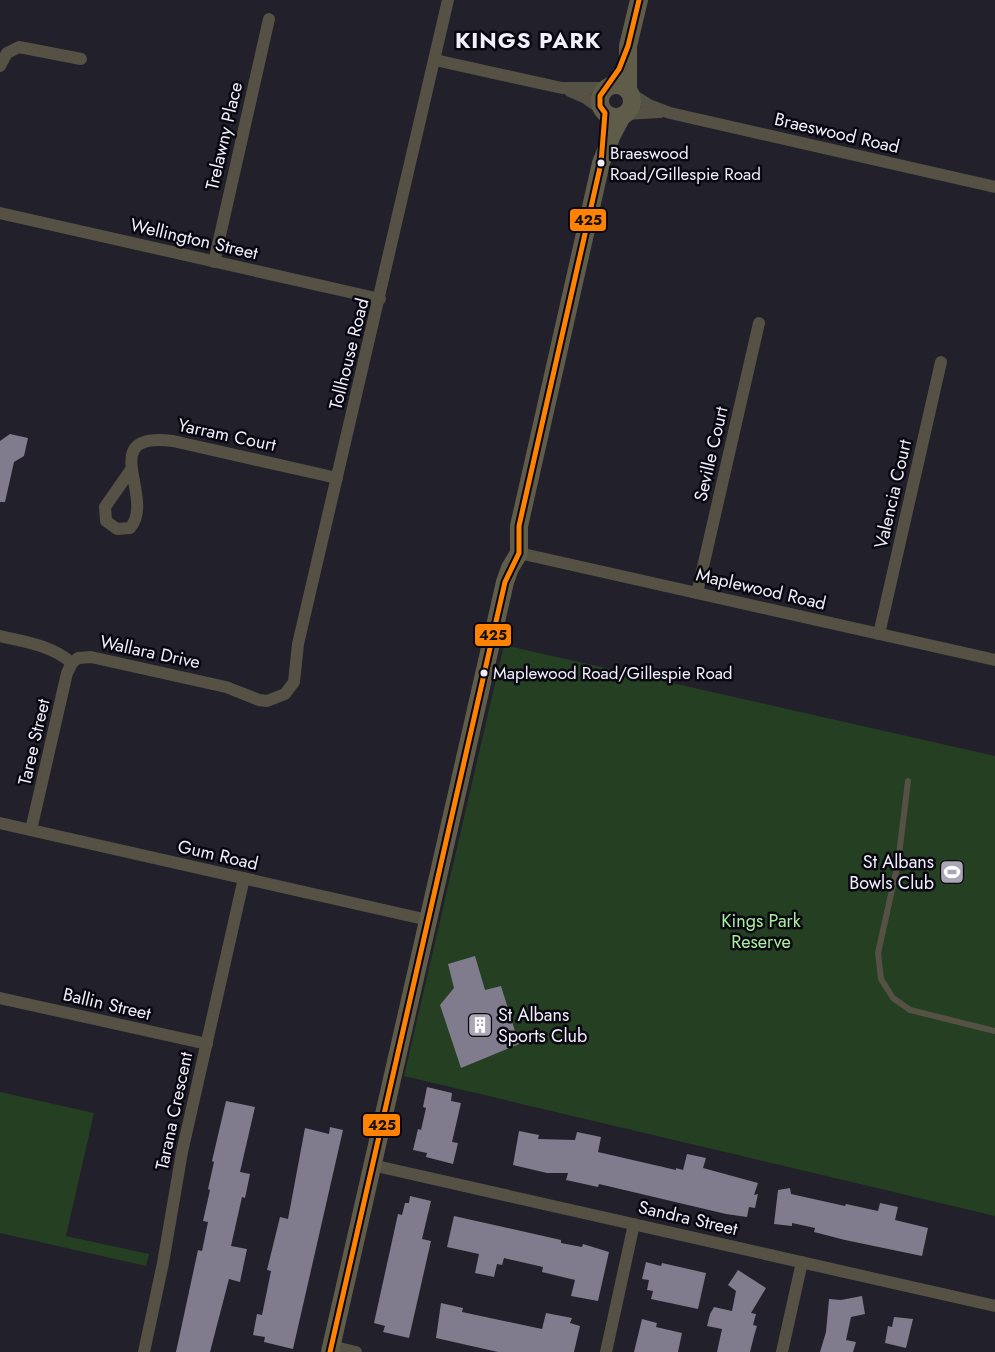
<svg xmlns="http://www.w3.org/2000/svg" width="995" height="1352" viewBox="0 0 995 1352" font-family="Jost,sans-serif">
  <style>
    .green { fill: #253f22 }
    .building { fill: #807c8e }
    .lines { fill: none; stroke-linecap: round; stroke-linejoin: round }
    .lane { stroke: #555144; stroke-width: 6 }
    .street { stroke: #555144; stroke-width: 12 }
    .secondary { stroke: #605c4a; stroke-width: 18 }
    .bus-1-casing { stroke: #090710; stroke-width: 9 }
    .bus-1 { stroke: #ff8200; stroke-width: 5 }
    .bus-dot { fill: #f2effd; stroke: #090710; stroke-width: 2 }
    .labels { text-anchor: middle; dominant-baseline: central; stroke-width: 5; stroke-linejoin: round; paint-order: stroke }
    .bus-label { font-size: 17px; fill: #f2effd; stroke: #090710; text-anchor: start }
    .street-label { font-size: 18px; fill: #f2effd; stroke: #090710 }
    .poi-label { font-size: 18px; fill: #f2effd; stroke: #090710; text-anchor: end }
    .park-label { font-size: 18px; fill: #aaef9d; stroke: #090710 }
    .district-label { font-size: 22px; font-weight: bold; letter-spacing: 1px; fill: #f2effd; stroke: #090710 }
    .line-badge { stroke: #090710; stroke-width: 2 }
    .pale-badge-label { font-size: 14px; text-anchor: middle; font-weight: bold; fill: #111 }
  </style>
  <rect width="100%" height="100%" fill="#22202a"/>
  <g class="green">
    <polygon points="504,645 995,756 995,1216 404,1076"/>
    <polygon points="0,1092 94,1113 66,1236 149,1254 146,1266 0,1233"/>
  </g>
  <g class="building">
    <polygon points="10,434 28,438 24,456 14,462 5,502 0,502 0,441"/>
    <polygon points="475,956 485,990 501,986 519,1044 461,1068 440,1005 454,988 448,964"/>
    <polygon points="427,1087 452,1093 451,1101 461,1103 452,1142 458,1143 453,1164 426,1157 427,1153 413,1150 418,1129 421,1130 426,1108 423,1107"/>
    <polygon points="226,1101 255,1107 240,1172 250,1174 245,1198 242,1197 231,1246 247,1249 240,1282 229,1279 210,1352 176,1352 198,1250 202,1251 208,1222 203,1221 210,1190 208,1189 214,1162 212,1161"/>
    <polygon points="330,1127 343,1130 293,1349 264,1342 265,1337 253,1335 257,1314 262,1315 271,1271 267,1270 280,1217 288,1219 305,1128 329,1134"/>
    <polygon points="519,1131 539,1135 538,1139 575,1140 577,1132 601,1137 598,1152 676,1170 676,1168 683,1170 687,1154 706,1158 703,1168 758,1183 754,1195 758,1194 755,1208 749,1207 747,1217 726,1214 599,1184 598,1187 566,1180 568,1173 547,1173 513,1165"/>
    <polygon points="790,1188 791,1194 845,1206 846,1204 878,1211 880,1203 898,1207 895,1220 928,1228 922,1256 845,1240 814,1232 815,1228 792,1223 792,1226 774,1224 778,1190"/>
    <polygon points="410,1196 431,1201 422,1239 431,1241 409,1338 383,1332 385,1326 374,1323 398,1214 402,1215 405,1203 409,1203"/>
    <polygon points="454,1216 561,1240 561,1243 582,1247 583,1244 609,1252 598,1301 571,1296 575,1280 542,1272 543,1267 504,1258 502,1265 497,1264 494,1277 475,1273 479,1254 447,1247"/>
    <polygon points="646,1262 661,1266 662,1263 706,1273 698,1309 651,1299 653,1291 647,1290 649,1280 642,1279"/>
    <polygon points="738,1270 766,1288 751,1313 756,1314 753,1325 757,1326 754,1336 750,1352 717,1352 722,1329 707,1326 710,1314 714,1307 732,1311 736,1291 728,1285"/>
    <polygon points="862,1296 865,1314 851,1317 846,1340 856,1342 853,1352 820,1352 826,1332 829,1299 841,1300"/>
    <polygon points="441,1303 463,1308 462,1312 542,1329 546,1313 572,1318 570,1323 580,1326 574,1352 498,1352 436,1338"/>
    <polygon points="894,1317 913,1319 906,1348 885,1343 888,1326 892,1327"/>
    <polygon points="642,1319 657,1323 656,1327 682,1333 678,1352 634,1352"/>
  </g>
  <g class="lines">
    <polyline class="lane" points="908,781 898,863 878,953 881,979 893,998 910,1010 995,1031"/>
    <g class="street">
      <polyline points="435,60 562,88 606,88"/>
      <polyline points="0,66 7,53 19,47 81,59"/>
      <polyline points="570,91 586,98 603,110"/>
      <polyline points="630,93 649,105 670,113 995,187"/>
      <polyline points="625,114 660,112"/>
      <polyline points="0,213 380,299"/>
      <polyline points="214,262 269,19"/>
      <path d="M 130,471 L 105,507 L 106,521 L 117,529 L 130,528 C 157,498 94,431 173,441 L 337,478"/>
      <polyline points="519,553 995,660"/>
      <polyline points="697,593 759,323"/>
      <polyline points="879,634 941,362"/>
      <path d="M 0,636 C 26,642 51,645 72,663 L 78,658 L 91,657 L 226,687 L 259,700 L 267,701 L 285,694 L 294,682 L 298,644 L 448,0"/>
      <polyline points="0,823 428,920"/>
      <polyline points="31,830 67,673 72,663"/>
      <polyline points="0,998 207,1044"/>
      <polyline points="372,1165 995,1306"/>
      <polyline points="331,1346 356,1352"/>
      <polyline points="144,1352 163,1263 182,1152 244,878"/>
      <polyline points="606,1352 634,1224"/>
      <polyline points="782,1352 802,1262"/>
    </g>
    <g class="secondary">
      <circle cx="616" cy="101" r="16"/>
      <polyline points="628,91 628,46 639,0"/>
      <polyline points="330,1352 505,582 510,568 519,553 519,526 601,163 612,135 622,116"/>
    </g>
    <defs>
      <polyline id="bus-1" points="330,1352 505,582 519,553 519,526 601,163 605,113 600,106 600,96 619,69 628,46 639,0"/>
    </defs>
    <use href="#bus-1" class="bus-1-casing"/>
    <use href="#bus-1" class="bus-1"/>
  </g>
  <defs>
    <symbol id="stadium-square" viewBox="-11 -11 22 22"><rect x="-9" y="-9" width="18" height="18" rx="4" fill="#a9a7b3" stroke="#090710"/><path d="M0-5a6.5 5 0 1 0 0 10a6.5 5 0 1 0 0-10ZM-3.5-1.8h7v3.6h-7Z" fill="#fff"/></symbol>
    <symbol id="building-square" viewBox="-11 -11 22 22"><rect x="-9" y="-9" width="18" height="18" rx="4" fill="#a9a7b3" stroke="#090710"/><path d="M-4-6H4V6H1V3H-1V6H-4ZM-2.5-4.3h1.7v1.8h-1.7ZM.8-4.3h1.7v1.8H.8ZM-2.5-1h1.7V.8h-1.7ZM.8-1h1.7V.8H.8Z" fill="#fff"/></symbol>
  </defs>
  <g fill-rule="evenodd">
    <use href="#stadium-square" x="938" y="858" width="28" height="28"/>
    <use href="#building-square" x="466" y="1011" width="28" height="28"/>
  </g>
  <g class="bus-dot">
    <circle cx="601" cy="163" r="4.5"/>
    <circle cx="484" cy="673" r="4.5"/>
  </g>
  <g class="labels">
    <g class="bus-label">
      <text x="610" y="153">Braeswood<tspan x="610" dy="21">Road/Gillespie Road</tspan></text>
      <text x="493" y="673">Maplewood Road/Gillespie Road</text>
    </g>
    <g class="street-label">
      <text transform="translate(837 133) rotate(13)">Braeswood Road</text>
      <text transform="translate(224 136) rotate(-77)">Trelawny Place</text>
      <text transform="translate(194 239) rotate(13)">Wellington Street</text>
      <text transform="translate(349 354) rotate(-76)">Tollhouse Road</text>
      <text transform="translate(227 435) rotate(12)">Yarram Court</text>
      <text transform="translate(711 454) rotate(-77)">Seville Court</text>
      <text transform="translate(893 494) rotate(-77)">Valencia Court</text>
      <text transform="translate(761 589) rotate(13)">Maplewood Road</text>
      <text transform="translate(150 652) rotate(12)">Wallara Drive</text>
      <text transform="translate(34 742) rotate(-77)">Taree Street</text>
      <text transform="translate(218 855) rotate(13)">Gum Road</text>
      <text transform="translate(107 1004) rotate(13)">Ballin Street</text>
      <text transform="translate(174 1111) rotate(-78)">Tarana Crescent</text>
      <text transform="translate(688 1218) rotate(13)">Sandra Street</text>
    </g>
    <g class="poi-label">
      <text x="934" y="862">St Albans<tspan x="934" dy="21">Bowls Club</tspan></text>
      <text x="498" y="1015" text-anchor="start">St Albans<tspan x="498" dy="21">Sports Club</tspan></text>
    </g>
    <g class="park-label">
      <text x="761" y="921">Kings Park<tspan x="761" dy="21">Reserve</tspan></text>
    </g>
    <g class="district-label">
      <text x="528" y="40">KINGS PARK</text>
    </g>
  </g>
  <g class="line-badge">
    <rect x="569" y="208" width="38" height="24" rx="5" fill="#ff8200"/>
    <rect x="474" y="623" width="38" height="24" rx="5" fill="#ff8200"/>
    <rect x="362" y="1113" width="39" height="24" rx="5" fill="#ff8200"/>
  </g>
  <g class="pale-badge-label">
    <text x="588" y="225">425</text>
    <text x="493" y="640">425</text>
    <text x="382" y="1130">425</text>
  </g>
</svg>
